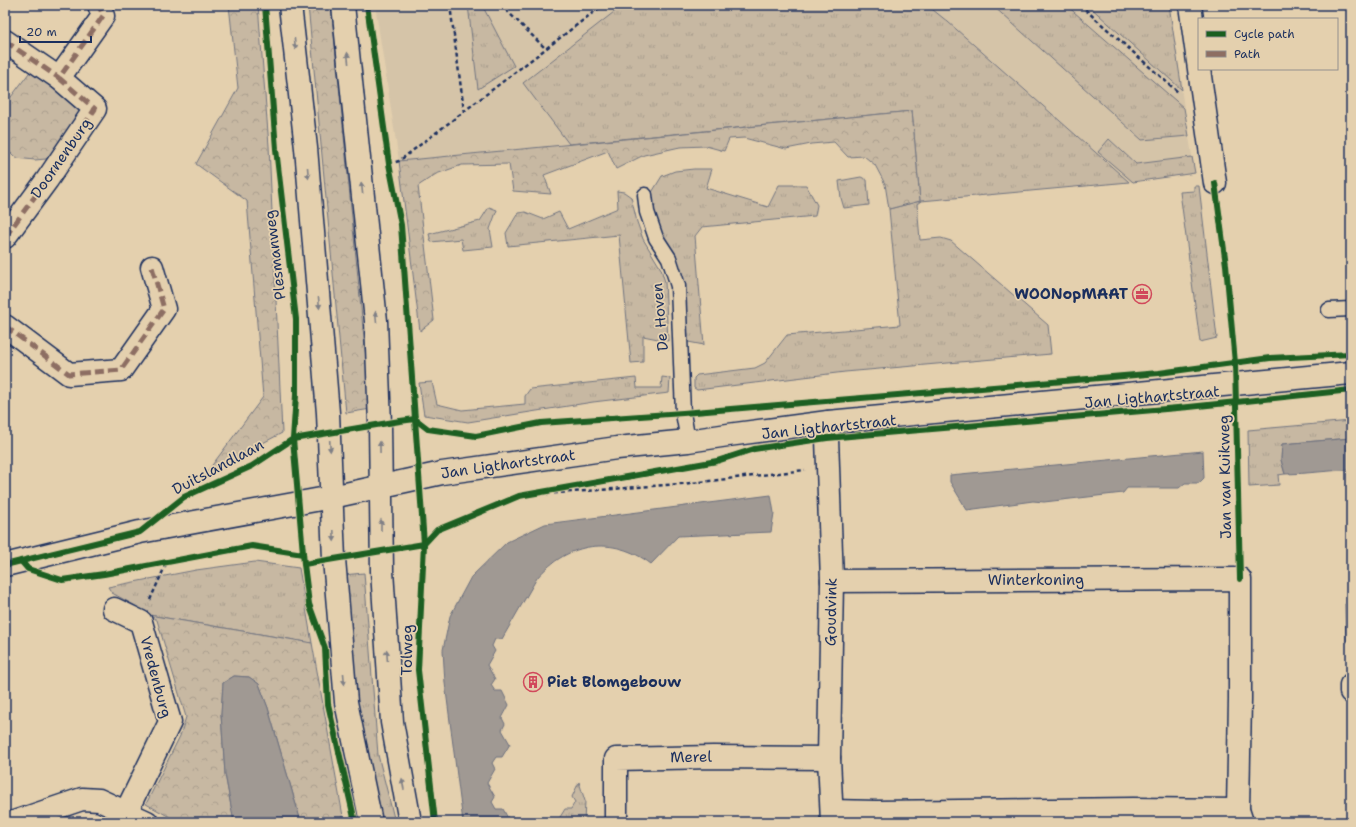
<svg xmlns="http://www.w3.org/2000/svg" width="1356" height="827" viewBox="0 0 1356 827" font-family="'Shantell Sans',sans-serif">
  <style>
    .built { fill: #d5c4a8 }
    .grass { fill: url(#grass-tufts); stroke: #717480 }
    .forest { fill: url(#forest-crowns); stroke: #717480 }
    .water { fill: #a09993; stroke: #6b6f7e }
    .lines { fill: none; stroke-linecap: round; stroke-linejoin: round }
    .service-casing { stroke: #1b2f5e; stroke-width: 17 }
    .minor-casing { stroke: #1b2f5e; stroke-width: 25 }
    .secondary-casing { stroke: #1b2f5e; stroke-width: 25 }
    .path { stroke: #1b2f5e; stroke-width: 2.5; stroke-dasharray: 4 3; stroke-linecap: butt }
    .service { stroke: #e4d0ae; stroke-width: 14 }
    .minor { stroke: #e4d0ae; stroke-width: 22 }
    .secondary { stroke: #e4d0ae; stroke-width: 22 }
    .quiet { stroke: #8d6e63; stroke-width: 5; stroke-dasharray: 10 5; stroke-linecap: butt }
    .cycleway-casing { stroke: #e4d0ae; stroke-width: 8 }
    .cycleway { stroke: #1b5e20; stroke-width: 6 }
    .oneway { fill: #808086 }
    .labels { text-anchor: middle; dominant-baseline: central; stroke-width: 3.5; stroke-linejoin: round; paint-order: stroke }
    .street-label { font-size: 15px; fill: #1b2f5e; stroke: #e4d0ae }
    .poi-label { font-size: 15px; font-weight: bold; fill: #1b2f5e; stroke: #e4d0ae; text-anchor: end }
  </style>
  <defs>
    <pattern id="grass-tufts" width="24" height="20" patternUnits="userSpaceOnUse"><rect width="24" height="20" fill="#c7b8a2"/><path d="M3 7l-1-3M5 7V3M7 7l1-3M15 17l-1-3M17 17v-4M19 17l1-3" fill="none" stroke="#aa9e8e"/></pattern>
    <pattern id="forest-crowns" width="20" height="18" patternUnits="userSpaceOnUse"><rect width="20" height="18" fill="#c7b8a2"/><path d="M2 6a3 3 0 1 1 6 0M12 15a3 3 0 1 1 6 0" fill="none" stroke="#aa9e8e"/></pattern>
  </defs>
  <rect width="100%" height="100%" fill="#e4d0ae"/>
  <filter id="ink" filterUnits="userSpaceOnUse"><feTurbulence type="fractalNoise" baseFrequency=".025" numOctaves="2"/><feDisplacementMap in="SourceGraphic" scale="8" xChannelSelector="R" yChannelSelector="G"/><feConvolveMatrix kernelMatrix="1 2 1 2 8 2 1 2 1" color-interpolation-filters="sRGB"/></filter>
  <g filter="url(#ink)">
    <polygon class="built" points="375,5 1169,5 1184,108 1195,173 1133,182 920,201 912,112 399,161"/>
    <g class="grass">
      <polygon points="468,5 482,5 514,66 478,89"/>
      <polygon points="623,5 927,5 948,22 1129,182 921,201 917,204 920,240 941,238 951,241 1048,325 1051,354 845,372 697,390 694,388 694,378 697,375 755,368 765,363 787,335 900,325 889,209 920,201 912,111 569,144 523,83"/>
      <polygon points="992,5 1066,5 1184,108 1189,136 1142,140"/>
      <polygon points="1088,5 1169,5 1182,90"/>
      <polygon points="1109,139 1136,164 1192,157 1195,173 1133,182 1098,152"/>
      <polygon points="694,169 712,169 706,188 768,207 779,185 806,185 817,205 815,216 702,227 695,236 704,345 683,341 661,234 651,204 651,194 662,176 675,171"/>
      <polygon points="861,177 867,180 869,205 844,208 841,198 839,181"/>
      <polygon points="1194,186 1199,186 1217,338 1200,342 1180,192 1194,191"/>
      <polygon points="617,191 624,192 631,197 637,222 643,239 661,269 665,282 668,341 643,336 643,362 631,363 619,235 508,246 506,233 518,213 525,212 543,219 559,212 568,229 618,208"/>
      <polygon points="489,207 497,210 490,229 493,247 463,250 461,239 431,242 429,234 480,221"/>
      <polygon points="662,377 670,378 669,393 593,402 468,422 424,415 419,383 432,382 437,404 462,410 525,404 525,396 530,389 636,378 637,388 661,388"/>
      <polygon points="1351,421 1351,438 1282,444 1281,460 1285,474 1278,475 1279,485 1249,487 1248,430"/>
      <polygon points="255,562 299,568 312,643 149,615 134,605 112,593 108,587 196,570"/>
      <polygon points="364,573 378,755 395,822 383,822 366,775 356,706 343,575"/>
      <polygon points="1351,603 1351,641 1346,642 1345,604"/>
      <polygon points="579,782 585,801 584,822 557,822 565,809 571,809 575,802 572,797"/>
    </g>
    <g class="forest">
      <polygon points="229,5 258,5 269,146 282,433 207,472 263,397 247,201 196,164 238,88"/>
      <polygon points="308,5 331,5 371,409 346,413"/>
      <polygon points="32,69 77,102 83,115 62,144 46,159 35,160 16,158 5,147 5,105"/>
      <polygon points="912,111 920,201 889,209 885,184 875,165 864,156 848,157 834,142 811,144 786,149 744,138 729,139 724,151 706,146 680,147 644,155 616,169 608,151 544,175 551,194 513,191 509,164 462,165 436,174 418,186 434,320 420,331 399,161"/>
      <polygon points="149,615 312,643 344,822 301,822 268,708 259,684 249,677 234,676 223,683 221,714 225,774 234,822 179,822 146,804 180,736 186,717 157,620"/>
    </g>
    <g class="water">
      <path d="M 1351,438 L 1351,470 C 1329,470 1307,474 1285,474 L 1281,460 L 1282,444 Z"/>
      <polygon points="1203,451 1204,478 1199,483 1185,483 1179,488 1127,488 1123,493 1044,502 1033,501 967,510 950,482 950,475"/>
      <path d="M 771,495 L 774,513 L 771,532 L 678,536 L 651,564 C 613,535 568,542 537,578 L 502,639 L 495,639 L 492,646 L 495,651 L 487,665 L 495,679 L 491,685 L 495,691 L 502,691 L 509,705 L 502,718 L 505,724 L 502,730 L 510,744 L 502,757 L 496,757 L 492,763 L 495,769 L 487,783 L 495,797 L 492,802 L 496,809 L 503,809 L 510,822 L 463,822 L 445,683 L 443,650 L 450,616 L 471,577 L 507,542 L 545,524 Z"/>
      <polygon points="234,676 249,677 259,684 268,708 301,822 234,822 225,774 221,714 223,683"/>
    </g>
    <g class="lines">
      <defs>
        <g id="service">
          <polyline points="645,195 647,212 656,238 669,258 678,286 683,413 688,441"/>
          <polyline points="1329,310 1351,309"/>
        </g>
        <g id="minor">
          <polyline points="1190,5 1215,183"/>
          <polyline points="5,41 59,78"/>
          <polyline points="5,237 47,180 95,109 59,78 103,16 99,5"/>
          <polyline points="5,326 69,374 121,370 164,309 152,267"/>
          <polyline points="828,422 827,438 832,581 829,758 832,822"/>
          <polyline points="832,581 1240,579 1240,699 1238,810 1242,822"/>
          <polyline points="114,609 141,622 170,722 126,812"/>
          <polyline points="1351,685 1351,692"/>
          <polyline points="832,811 876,812 1133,809 1238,810"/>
          <polyline points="14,822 82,799 99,800 147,822"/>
          <polyline points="616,822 616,759 713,757 829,758"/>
        </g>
        <g id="secondary">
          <polyline points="290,5 306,148 328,413 334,559 346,702 371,822"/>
          <polyline points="343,5 376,321 380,424 382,571 392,722 410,822"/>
          <polyline points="5,565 140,532 332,497 442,473 617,448 688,441 728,435 828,422 1351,373"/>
        </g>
      </defs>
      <use href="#service" class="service-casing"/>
      <use href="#minor" class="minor-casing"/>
      <use href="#secondary" class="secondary-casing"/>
      <g class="path">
        <polyline points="450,5 464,111"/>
        <polyline points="501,5 546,49"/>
        <polyline points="1080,5 1179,93"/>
        <polyline points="389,164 399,161 603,5"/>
        <polyline points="519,496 692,483 805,470"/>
        <polyline points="150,600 167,562"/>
      </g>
      <use href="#service" class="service"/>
      <use href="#minor" class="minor"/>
      <use href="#secondary" class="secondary"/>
      <g class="quiet">
        <polyline points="5,41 59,78"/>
        <polyline points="5,237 47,180 95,109 59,78 103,16 99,5"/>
        <polyline points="5,326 69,374 121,370 164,309 152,267"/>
      </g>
      <defs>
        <g id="cycleway">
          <polyline points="265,5 276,149 296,319 296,395 293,439 304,564 309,604 325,648 328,704 355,822"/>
          <polyline points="367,5 389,164 401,225 424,544 418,670 435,822"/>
          <polyline points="1215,183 1226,265 1235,363 1240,579"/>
          <polyline points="21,561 28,569 62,580 104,574 252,546 303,554"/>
          <polyline points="304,564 424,544 437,530 519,496 717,461 754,449 827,438 1189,407 1351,390"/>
          <polyline points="5,565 140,532 184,497 252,466 293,439 400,421 415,419 428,429 476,436 541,423 683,413 1159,373 1270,358 1351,354"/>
        </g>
      </defs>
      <use href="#cycleway" class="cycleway-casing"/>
      <use href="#cycleway" class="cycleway"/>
    </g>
    <defs><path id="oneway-solid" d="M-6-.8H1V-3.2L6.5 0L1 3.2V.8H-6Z"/></defs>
    <g class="oneway">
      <use href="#oneway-solid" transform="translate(295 44) rotate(84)"/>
      <use href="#oneway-solid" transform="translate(348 58) rotate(-96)"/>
      <use href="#oneway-solid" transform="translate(308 173) rotate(85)"/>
      <use href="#oneway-solid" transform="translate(362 188) rotate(-96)"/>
      <use href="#oneway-solid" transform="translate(319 303) rotate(85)"/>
      <use href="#oneway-solid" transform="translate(376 317) rotate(-95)"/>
      <use href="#oneway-solid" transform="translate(330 446) rotate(87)"/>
      <use href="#oneway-solid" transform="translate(380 447) rotate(-91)"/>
      <use href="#oneway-solid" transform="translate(381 525) rotate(-90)"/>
      <use href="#oneway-solid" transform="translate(334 536) rotate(88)"/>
      <use href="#oneway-solid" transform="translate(387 655) rotate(-94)"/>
      <use href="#oneway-solid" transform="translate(344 679) rotate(85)"/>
      <use href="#oneway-solid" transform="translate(403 784) rotate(-100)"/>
    </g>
  </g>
  <defs>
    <symbol id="office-ring" viewBox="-11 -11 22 22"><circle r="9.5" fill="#e4d0ae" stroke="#d1495b" stroke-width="1.5"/><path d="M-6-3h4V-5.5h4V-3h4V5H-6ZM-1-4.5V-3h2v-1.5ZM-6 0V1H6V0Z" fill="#d1495b"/></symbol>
    <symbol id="building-ring" viewBox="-11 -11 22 22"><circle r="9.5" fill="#e4d0ae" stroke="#d1495b" stroke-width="1.5"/><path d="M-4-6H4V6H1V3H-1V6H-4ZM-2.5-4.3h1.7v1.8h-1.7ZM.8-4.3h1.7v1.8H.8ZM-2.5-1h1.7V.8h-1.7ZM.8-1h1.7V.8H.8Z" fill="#d1495b"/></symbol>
  </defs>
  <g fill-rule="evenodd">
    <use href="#office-ring" x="1131" y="283" width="22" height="22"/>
    <use href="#building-ring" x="522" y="671" width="22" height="22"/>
  </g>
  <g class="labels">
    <g class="street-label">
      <text transform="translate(61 158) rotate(-55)">Doornenburg</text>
      <text transform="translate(275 255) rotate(-97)">Plesmanweg</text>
      <text transform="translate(660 317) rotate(-95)">De Hoven</text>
      <text transform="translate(1152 397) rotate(-5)">Jan Ligthartstraat</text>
      <text transform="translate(829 427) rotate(-6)">Jan Ligthartstraat</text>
      <text transform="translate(508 464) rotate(-8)">Jan Ligthartstraat</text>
      <text transform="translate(218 467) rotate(-28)">Duitslandlaan</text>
      <text transform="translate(1225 477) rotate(-91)">Jan van Kuikweg</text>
      <text x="1036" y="580">Winterkoning</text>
      <text transform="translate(831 612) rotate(-89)">Goudvink</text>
      <text transform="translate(407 650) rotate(-89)">Tolweg</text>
      <text transform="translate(156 677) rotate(75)">Vredenburg</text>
      <text transform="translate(691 757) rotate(-1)">Merel</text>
    </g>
    <g class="poi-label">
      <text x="1128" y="294">WOONopMAAT</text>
      <text x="547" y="682" text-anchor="start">Piet Blomgebouw</text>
    </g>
  </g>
  <rect width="1356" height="827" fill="none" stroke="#e4d0ae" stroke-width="20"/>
  <rect x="10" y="10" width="1336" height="807" fill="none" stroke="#1b2f5e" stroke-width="1.5" filter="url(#ink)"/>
  <rect x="1198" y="18" width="140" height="52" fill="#e4d0ae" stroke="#94908e"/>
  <rect x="1206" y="31" width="20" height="6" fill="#1b5e20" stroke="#94908e"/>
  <text x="1234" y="38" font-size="12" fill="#1b2f5e">Cycle path</text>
  <rect x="1206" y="51" width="20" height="6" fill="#8d6e63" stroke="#94908e"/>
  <text x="1234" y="58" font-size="12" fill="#1b2f5e">Path</text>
  <path d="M20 36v6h71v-6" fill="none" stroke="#1b2f5e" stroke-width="2"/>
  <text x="26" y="36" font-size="12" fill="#1b2f5e" stroke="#e4d0ae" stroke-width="3" paint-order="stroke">20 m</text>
</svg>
